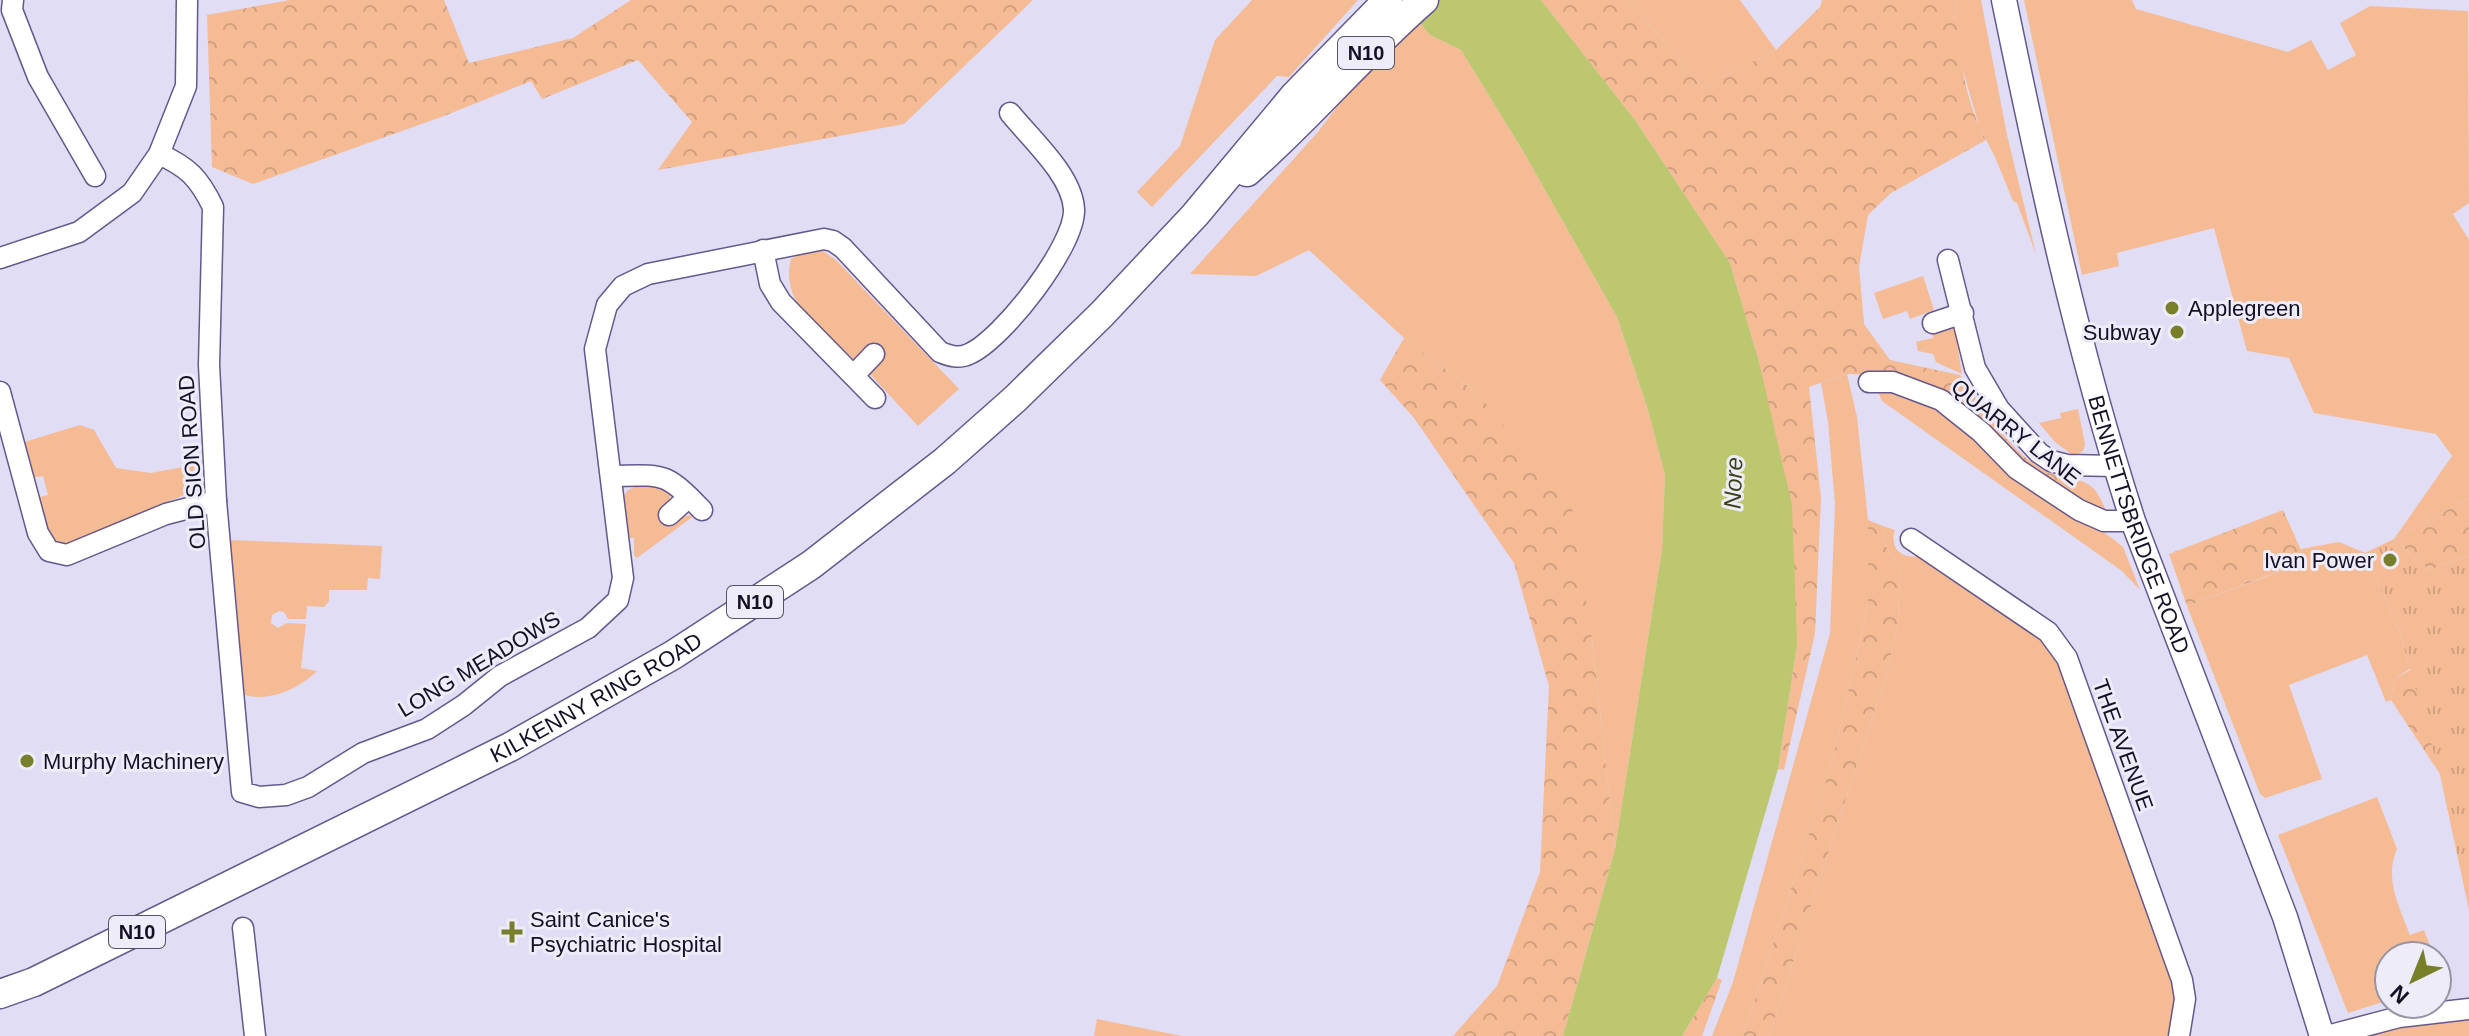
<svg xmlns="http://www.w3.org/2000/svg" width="2469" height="1036" viewBox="0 0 2469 1036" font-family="Arial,sans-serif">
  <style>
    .grass { fill: #f5bb95 }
    .forest { fill: url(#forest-crowns) }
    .park { fill: url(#park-tufts) }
    .water { fill: #bdc76f }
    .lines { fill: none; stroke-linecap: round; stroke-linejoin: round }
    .minor-casing { stroke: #65588d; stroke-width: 23 }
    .major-casing { stroke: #65588d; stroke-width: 27 }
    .highway-casing { stroke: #65588d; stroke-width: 31 }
    .minor { stroke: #fff; stroke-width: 20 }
    .major { stroke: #fff; stroke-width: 24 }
    .highway { stroke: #fff; stroke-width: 28 }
    .poi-dot { fill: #777f2a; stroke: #eeecf8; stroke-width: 3 }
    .labels { text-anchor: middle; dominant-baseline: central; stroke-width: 6; stroke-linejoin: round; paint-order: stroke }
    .shield { fill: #eeecf8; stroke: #575265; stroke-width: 2 }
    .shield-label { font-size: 20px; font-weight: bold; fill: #161026 }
    .poi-label { font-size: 22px; fill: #161026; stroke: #eeecf8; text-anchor: start }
    .street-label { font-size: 22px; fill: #161026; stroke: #eeecf8 }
    .water-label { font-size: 24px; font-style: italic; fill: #3e421c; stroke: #eeecf8 }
  </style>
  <defs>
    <pattern id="forest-crowns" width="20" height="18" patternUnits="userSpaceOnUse" patternTransform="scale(2)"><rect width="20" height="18" fill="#f5bb95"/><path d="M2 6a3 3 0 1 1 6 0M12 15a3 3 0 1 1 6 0" fill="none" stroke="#d1a080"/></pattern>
    <pattern id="park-tufts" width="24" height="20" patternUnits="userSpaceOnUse" patternTransform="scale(2)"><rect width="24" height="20" fill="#f5bb95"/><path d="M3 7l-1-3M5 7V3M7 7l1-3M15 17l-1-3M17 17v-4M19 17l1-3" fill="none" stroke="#d1a080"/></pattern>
  </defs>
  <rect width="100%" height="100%" fill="#e1ddf5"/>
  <g class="grass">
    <polygon points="1252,0 1358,0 1289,77 1277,76 1152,207 1137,192 1180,146 1215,40"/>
    <polygon points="1629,0 1740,0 1776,50 1702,87"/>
    <polygon points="1956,0 1981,0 2007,135 2036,254 2017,203 2013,201 1995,157 1979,126 1958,53"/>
    <polygon points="2024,0 2132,0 2136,9 2288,52 2311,40 2328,70 2356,55 2340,23 2370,6 2468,11 2469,203 2453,214 2469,240 2469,498 2394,539 2452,456 2436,434 2314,413 2289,358 2247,351 2214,228 2117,253 2119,266 2082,275"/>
    <polygon points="1419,21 1430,35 1461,50 1523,151 1617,317 1648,410 1665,475 1662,549 1615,849 1592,640 1477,393 1404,338 1309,250 1256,276 1190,274 1317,133 1363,73"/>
    <path d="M 808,250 L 823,251 L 836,260 L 959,389 L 918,426 L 867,371 L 885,352 L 875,342 L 855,360 C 824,332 779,305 791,259 Z"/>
    <polygon points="1923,276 1934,310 1910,319 1907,311 1883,319 1874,293"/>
    <polygon points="1952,328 1960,335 1957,343 1962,374 1936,362 1933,354 1918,351 1916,342 1933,338 1932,333"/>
    <polygon points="1847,374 1857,417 1868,520 1868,604 1832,763 1743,1036 1712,1036 1733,982 1830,633 1835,504 1828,422 1821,383"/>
    <polygon points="1893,386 1923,397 2013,474 2112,538 2123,547 2140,590 2122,571 1882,401 1877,390"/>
    <polygon points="2078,409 2085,444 2083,451 2074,456 2055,442 2039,423 2061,418 2060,413"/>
    <path d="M 80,425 L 94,430 L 116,468 L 151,473 L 194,465 C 197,488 189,495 168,501 L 168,506 L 63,547 L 48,539 L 36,498 L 48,495 L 43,476 L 31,478 L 21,443 Z"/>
    <path d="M 2063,477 C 2097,482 2096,490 2110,519 L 2062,487 Z"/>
    <path d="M 661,483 L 670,494 L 670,503 L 659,514 L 671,527 L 684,516 L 695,515 L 637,558 L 634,555 L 634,538 L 624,538 C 623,498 613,485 661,483 Z"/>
    <path d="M 1883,526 L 1895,530 C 1889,547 1901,560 1919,556 L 2045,641 L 2061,668 L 2174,982 L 2178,1000 L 2171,1036 L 1769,1036 L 1887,672 L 1898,624 L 1900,570 L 1885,545 Z"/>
    <path d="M 230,540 L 382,546 L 380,579 L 368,578 L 367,590 L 329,590 L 329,601 L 324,607 L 307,606 L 306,619 L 288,619 L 284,612 L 279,611 L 272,615 L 271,623 L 278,628 L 287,623 L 306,624 L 301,668 L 317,671 C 298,690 266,703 242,694 Z"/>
    <polygon points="2339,542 2365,553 2399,630 2410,669 2394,679 2391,700 2386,702 2367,655 2289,685 2322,779 2265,798 2260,794 2187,606 2305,562 2301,549"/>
    <path d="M 2377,797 L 2397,849 C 2384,879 2399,906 2410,935 L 2424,930 L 2434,956 L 2389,956 L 2389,1000 L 2348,1013 L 2278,835 Z"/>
    <polygon points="1097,1019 1182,1036 1094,1036"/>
    <polygon points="2469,1020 2469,1036 2361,1036 2405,1025"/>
  </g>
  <g class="forest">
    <polygon points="290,0 444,0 469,63 573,38 631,0 1033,0 904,124 658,170 692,122 638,60 542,99 531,81 444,116 253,184 212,167 207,15"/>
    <path d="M 1541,0 L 1629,0 L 1702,87 L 1776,50 L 1820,7 L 1822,0 L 1956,0 C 1958,48 1963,97 1986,140 L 1891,193 L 1868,215 L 1859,267 L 1864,324 L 1890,360 L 1960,375 C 1983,409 2020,469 2063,477 L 2062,487 L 1890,375 L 1847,374 L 1809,387 L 1821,498 L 1815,633 L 1784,770 L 1778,769 L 1797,645 L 1759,362 L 1730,263 L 1635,120 Z"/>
    <polygon points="1404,338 1477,393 1572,507 1592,640 1615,849 1563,1036 1453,1036 1497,986 1540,872 1549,686 1514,563 1414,418 1380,380"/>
    <polygon points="2469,498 2469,556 2429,570 2394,539"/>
    <polygon points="2283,510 2306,561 2187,606 2169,554"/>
    <polygon points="1868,520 1883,526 1885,545 1900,570 1898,624 1887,672 1769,1036 1743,1036 1832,763 1868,604"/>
    <polygon points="2416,667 2469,747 2469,909 2440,774 2391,700 2394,679"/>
    <polygon points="1717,978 1722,980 1702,1036 1682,1036"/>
  </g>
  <polygon class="park" points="2394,539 2429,570 2469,556 2469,909 2440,774 2399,630 2365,553"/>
  <polygon class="water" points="1402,0 1541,0 1635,120 1730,263 1759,362 1792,505 1797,645 1778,769 1717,978 1682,1036 1563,1036 1615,849 1662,549 1665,475 1648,410 1617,317 1523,151 1461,50 1430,35"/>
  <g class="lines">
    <defs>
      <g id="minor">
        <polyline points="13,0 12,10 38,77 95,176"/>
        <path d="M 159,154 C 188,167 199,178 213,207 L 209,365 L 216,501 L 242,792 L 259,797 L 286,795 L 308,787 L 363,753 L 427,729 L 464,705 L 500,676 L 588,628 L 618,600 L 623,578 L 595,349 L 607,305 L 623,286 L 648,274 L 824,239 L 833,241 L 843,248 L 940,352 C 950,356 959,359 969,354 C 1002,340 1076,245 1074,209 C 1072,175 1031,139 1010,113"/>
        <polyline points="763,250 770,284 781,302 875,398"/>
        <polyline points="0,258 79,232 132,193 159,154 186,86 187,0"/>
        <polyline points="1948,260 1975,368 1999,409 2039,453 2051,461 2067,465 2115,466"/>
        <polyline points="1933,323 1963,313"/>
        <polyline points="855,374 874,354"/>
        <polyline points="1869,382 1893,382 1941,400 1981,432 2017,469 2079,510 2104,521 2133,521"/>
        <polyline points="0,392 38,533 49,551 67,555 166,514 216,501"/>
        <path d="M 611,476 C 665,475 664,471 702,510"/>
        <polyline points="669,515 689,497"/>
        <polyline points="1911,539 2048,632 2067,658 2182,980 2185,999 2179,1036"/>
        <polyline points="243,928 255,1036"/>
        <polyline points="2327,1036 2399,1017 2469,1009"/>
      </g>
      <g id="major">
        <path id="s1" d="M 2004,0 C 2040,175 2078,351 2133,521 L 2285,917 L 2322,1036"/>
      </g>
      <g id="highway">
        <path d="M 1247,172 C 1309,118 1362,54 1424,0"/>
        <path id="s2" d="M 0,994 L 34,982 L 510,747 L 673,655 L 811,565 L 945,461 L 1015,399 L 1102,314 L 1195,215 L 1295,95 L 1388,0"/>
      </g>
    </defs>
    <use href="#minor" class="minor-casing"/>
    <use href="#major" class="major-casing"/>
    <use href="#highway" class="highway-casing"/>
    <use href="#minor" class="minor"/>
    <use href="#major" class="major"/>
    <use href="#highway" class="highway"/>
  </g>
  <g class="poi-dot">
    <circle cx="2172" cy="308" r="8"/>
    <circle cx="2177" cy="332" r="8"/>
    <circle cx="2390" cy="560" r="8"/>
    <circle cx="27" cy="761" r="8"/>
    <path d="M508 920h8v8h8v8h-8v8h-8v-8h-8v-8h8z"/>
  </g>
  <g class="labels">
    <g class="shield">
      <rect x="1338" y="37" width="56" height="32" rx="6"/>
      <rect x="727" y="586" width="56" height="32" rx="6"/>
      <rect x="109" y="916" width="56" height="32" rx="6"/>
    </g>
    <g class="shield-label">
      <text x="1366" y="53">N10</text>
      <text x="755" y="602">N10</text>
      <text x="137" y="932">N10</text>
    </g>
    <g class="poi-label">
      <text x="2188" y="308">Applegreen</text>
      <text x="2161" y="332" text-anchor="end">Subway</text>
      <text x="2374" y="560" text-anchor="end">Ivan Power</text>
      <text x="43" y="761">Murphy Machinery</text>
      <text x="530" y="919">Saint Canice's<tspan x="530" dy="25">Psychiatric Hospital</tspan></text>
    </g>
    <g class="street-label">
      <text transform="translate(2016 432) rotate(38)">QUARRY LANE</text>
      <text transform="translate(192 462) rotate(-94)">OLD SION ROAD</text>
      <text stroke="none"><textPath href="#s1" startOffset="542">BENNETTSBRIDGE ROAD</textPath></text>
      <text transform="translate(479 664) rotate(-31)">LONG MEADOWS</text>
      <text stroke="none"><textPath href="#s2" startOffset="666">KILKENNY RING ROAD</textPath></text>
      <text transform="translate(2123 745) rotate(70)">THE AVENUE</text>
    </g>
    <g class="water-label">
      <text transform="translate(1733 483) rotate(-88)">Nore</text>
    </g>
  </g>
  <g transform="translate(2413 980) rotate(223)"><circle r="38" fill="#eeecf8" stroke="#9894a4" stroke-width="2"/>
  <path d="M0-6L14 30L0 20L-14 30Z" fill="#777f2a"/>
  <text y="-12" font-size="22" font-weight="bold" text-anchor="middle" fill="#161026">N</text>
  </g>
</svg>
